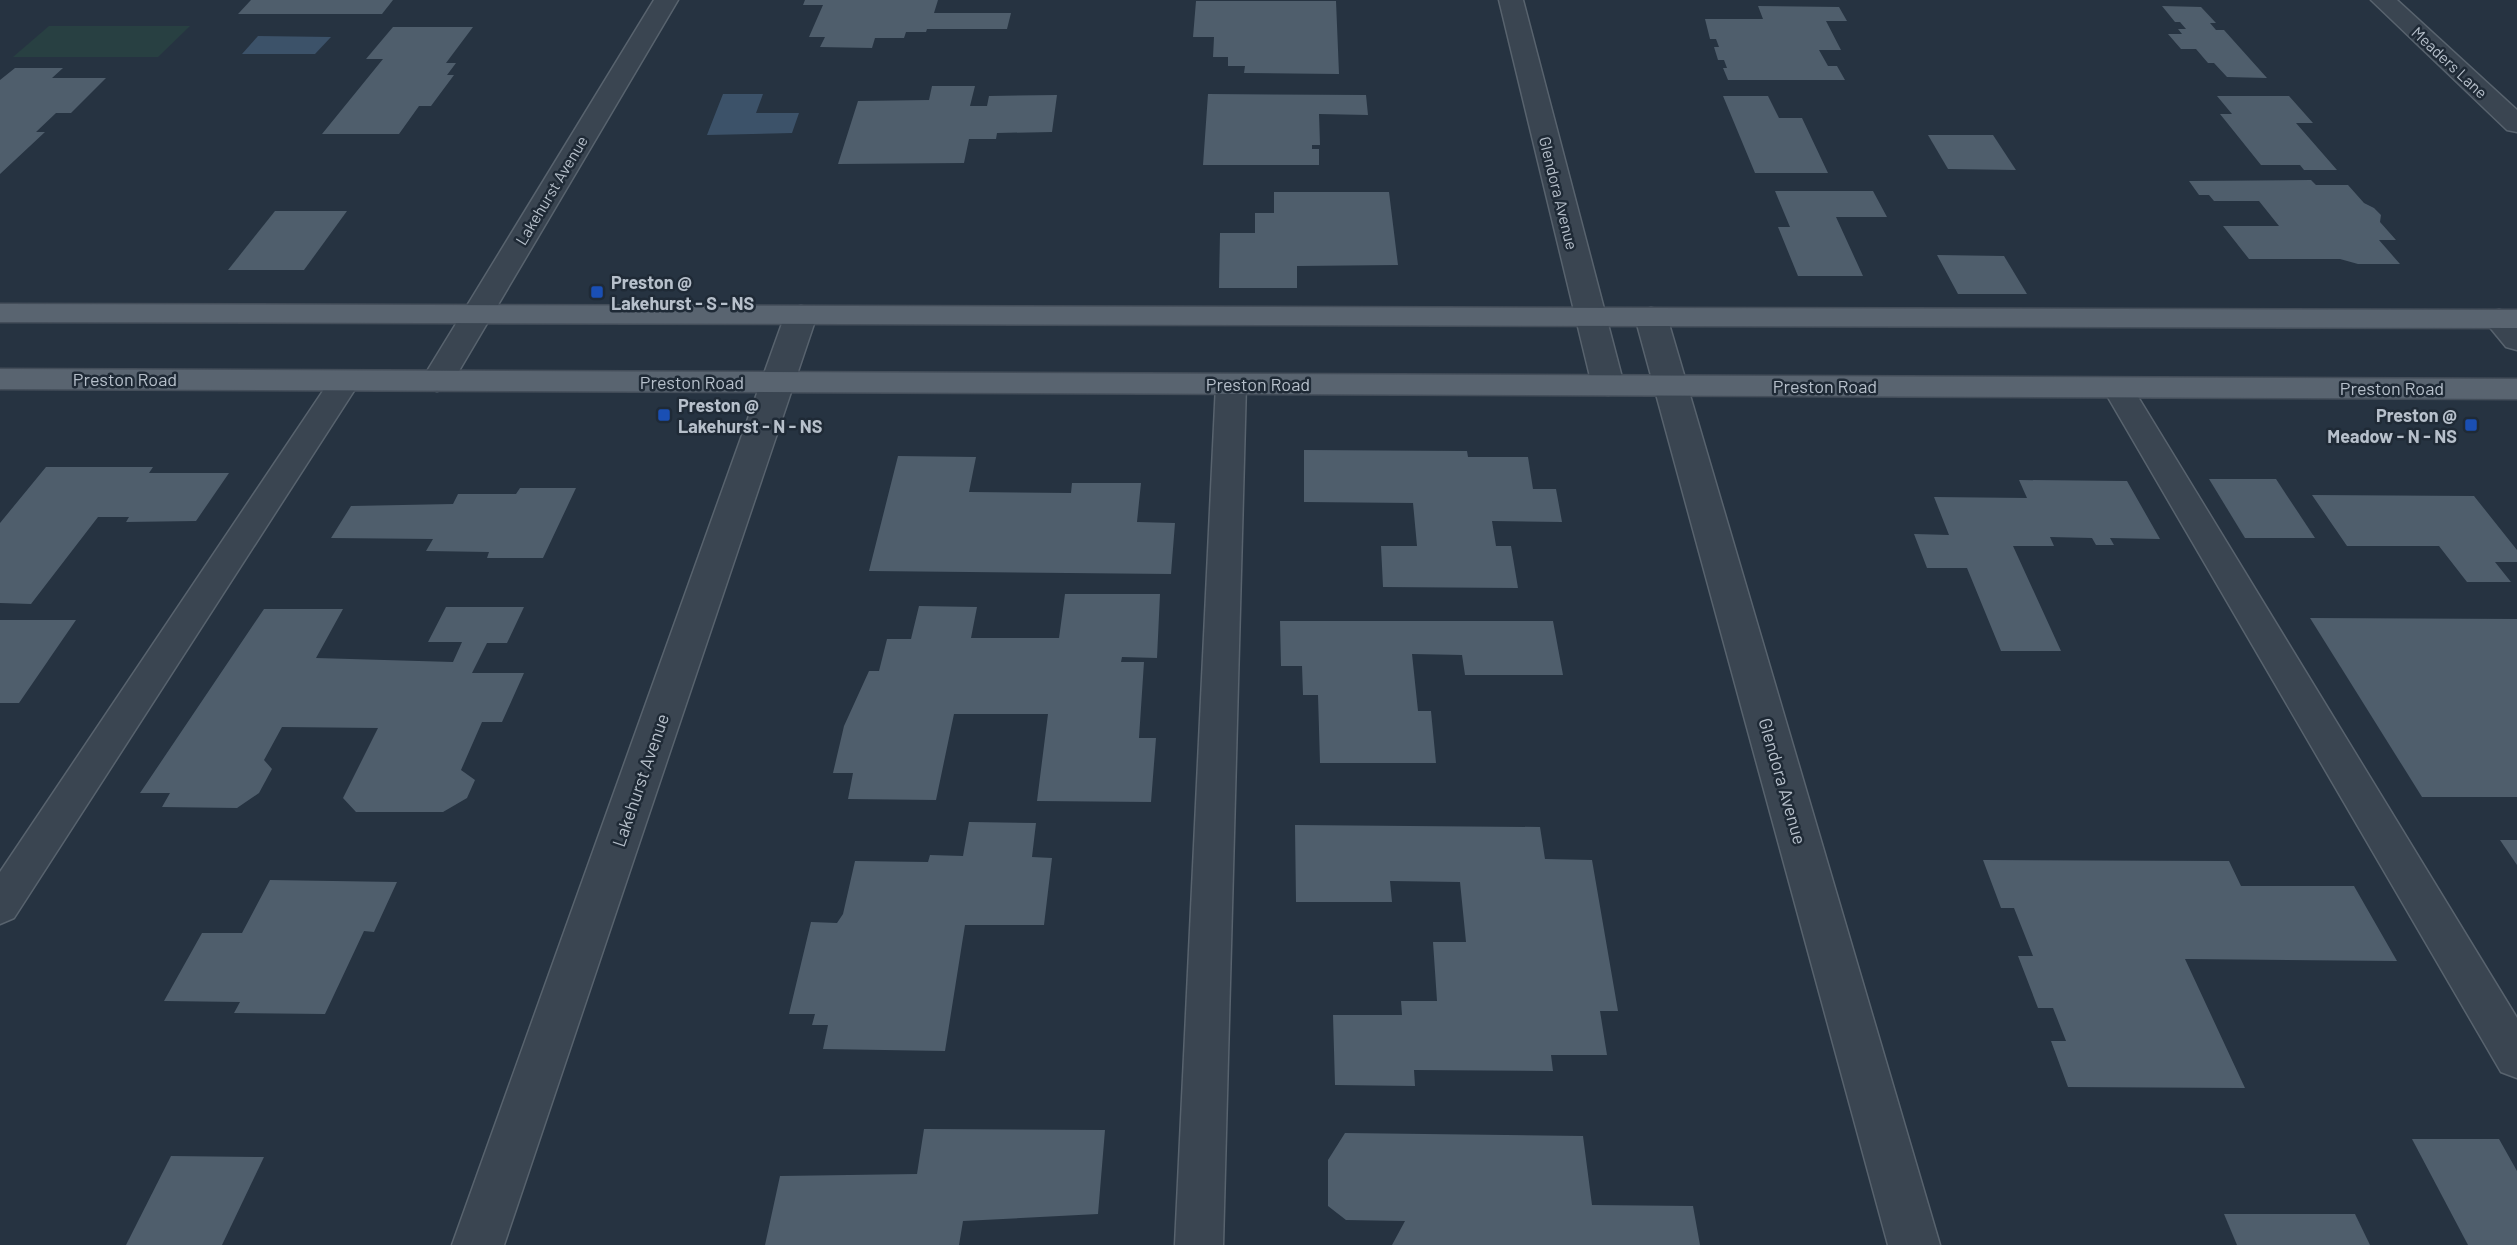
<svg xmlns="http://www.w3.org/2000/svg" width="2517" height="1245" viewBox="0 0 2517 1245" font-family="Barlow,sans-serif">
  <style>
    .green { fill: #284042 }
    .water { fill: #3c5269 }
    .building { fill: #4f5e6c }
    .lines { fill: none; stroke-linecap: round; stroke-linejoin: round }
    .service-casing { stroke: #58636e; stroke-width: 3 }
    .minor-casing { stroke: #58636e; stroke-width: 3 }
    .tertiary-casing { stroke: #58636e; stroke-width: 3 }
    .primary-casing { stroke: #444e5a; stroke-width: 3 }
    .service { fill: #3a4551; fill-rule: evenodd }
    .minor { fill: #3a4551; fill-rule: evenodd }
    .tertiary { fill: #3a4551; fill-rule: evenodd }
    .primary { fill: #596470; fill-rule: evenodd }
    .transit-dot { fill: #1a4fb4; stroke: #1f2a36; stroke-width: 2.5 }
    .labels { text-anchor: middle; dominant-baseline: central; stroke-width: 5; stroke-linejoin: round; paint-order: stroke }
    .far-street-label { font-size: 16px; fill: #b7c0cb; stroke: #1f2a36 }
    .poi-label { font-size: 18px; font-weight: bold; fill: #b7c0cb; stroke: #1f2a36; text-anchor: start }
    .street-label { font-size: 18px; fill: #b7c0cb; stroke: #1f2a36 }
  </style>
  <rect width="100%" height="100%" fill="#263341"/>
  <polygon class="green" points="49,26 190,26 158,57 13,57"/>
  <g class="water">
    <polygon points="258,36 331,37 315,54 242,54"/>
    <polygon points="723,94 763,94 756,113 799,113 792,133 707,135"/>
  </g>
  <g class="building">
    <polygon points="251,0 393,0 382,14 238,14"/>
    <polygon points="805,0 938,0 934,13 1011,13 1007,29 927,29 926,32 906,32 904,38 875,38 872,48 820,47 825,37 809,37 823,5 803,5"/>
    <polygon points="1196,1 1336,1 1339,74 1244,73 1245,66 1228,66 1228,57 1213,57 1214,37 1193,37"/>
    <polygon points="1758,6 1839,7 1847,21 1826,21 1841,50 1819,50 1828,66 1837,66 1845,80 1728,80 1723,68 1727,68 1724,60 1718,60 1714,47 1719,47 1716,39 1710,39 1705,19 1763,19"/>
    <polygon points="2162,6 2201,7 2216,23 2210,23 2216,30 2224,30 2267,78 2227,77 2214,63 2208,63 2196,49 2181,49 2168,34 2182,34 2178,29 2186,29 2180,22 2175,22"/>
    <polygon points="393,27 473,27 446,63 456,63 447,75 454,75 431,106 419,106 399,134 322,134 383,59 366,59"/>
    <polygon points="15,68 63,68 52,78 106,78 71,113 56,113 36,132 45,132 0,174 0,80"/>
    <polygon points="932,86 975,86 970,106 987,106 989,96 1057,95 1052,132 997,133 996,139 969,139 964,163 838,164 858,101 929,100"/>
    <polygon points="1208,94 1366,95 1368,115 1319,114 1320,145 1312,145 1312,149 1319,149 1319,165 1203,165"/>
    <polygon points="1723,96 1768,96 1779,118 1802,118 1828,173 1755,173"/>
    <polygon points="2217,96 2289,96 2313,123 2296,123 2337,170 2304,170 2300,165 2261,165 2220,114 2232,114"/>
    <polygon points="1928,135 1993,135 2016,170 1948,169"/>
    <polygon points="2311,180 2316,185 2348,185 2364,203 2374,208 2381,215 2380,222 2396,240 2379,240 2400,264 2358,264 2340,259 2249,259 2223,226 2279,226 2259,201 2214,201 2209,195 2199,195 2189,181"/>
    <polygon points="1775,191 1873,191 1887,217 1836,217 1863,276 1798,276 1778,227 1790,227"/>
    <polygon points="1274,192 1389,192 1398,265 1297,266 1297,288 1219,288 1220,233 1255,233 1255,213 1274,213"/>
    <polygon points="275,211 347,211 304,270 228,270"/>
    <polygon points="1937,255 2004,256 2027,294 1958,294"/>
    <polygon points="1304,450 1467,451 1468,457 1528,457 1533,489 1556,489 1562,522 1492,521 1496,546 1511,546 1518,588 1383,587 1381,546 1417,546 1413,503 1304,502"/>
    <polygon points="898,456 976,457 969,492 1071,493 1072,483 1141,483 1137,522 1175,523 1171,574 869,571"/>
    <polygon points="46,467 153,467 149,473 229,473 196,521 126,522 129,517 98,517 31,604 0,603 0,523"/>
    <polygon points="2209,479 2276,479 2315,538 2245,538"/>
    <polygon points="2019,480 2127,481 2160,539 2110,538 2114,545 2096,545 2092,538 2050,537 2054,546 2013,546 2061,651 2001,651 1967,568 1927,568 1914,534 1949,535 1934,497 2027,498"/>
    <polygon points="520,488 576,488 543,558 487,558 489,552 426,551 433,539 331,538 351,506 453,504 458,494 516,494"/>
    <polygon points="2312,495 2474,496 2517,550 2517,562 2495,562 2511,582 2467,582 2439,546 2347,546"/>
    <polygon points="1065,594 1160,594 1157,658 1122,657 1121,662 1144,662 1139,738 1156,738 1151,802 1037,801 1048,714 954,714 936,800 848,799 853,773 833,773 844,726 869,671 879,671 887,639 911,639 919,606 977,607 971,638 1059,638"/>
    <polygon points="446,607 524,607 507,643 487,643 472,673 524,673 502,722 482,722 461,770 475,780 467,798 443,812 356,812 343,798 378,728 282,727 264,760 272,769 259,793 237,808 162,807 170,793 140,793 264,609 343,609 316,658 453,662 462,642 428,642"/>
    <polygon points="2310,618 2517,619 2517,797 2422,797"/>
    <polygon points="0,620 76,620 19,703 0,703"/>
    <polygon points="1280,621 1553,621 1563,675 1465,675 1462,655 1412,654 1418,711 1431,711 1436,763 1320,763 1318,695 1303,695 1302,666 1281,666"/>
    <polygon points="969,822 1036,823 1032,857 1052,858 1044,925 965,925 945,1051 823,1049 828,1025 812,1025 815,1014 789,1014 811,922 837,923 843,914 855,861 928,862 930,855 963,856"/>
    <polygon points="1295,825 1540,827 1545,859 1592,860 1618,1011 1600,1011 1607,1055 1551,1055 1553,1071 1414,1070 1415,1086 1335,1085 1333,1015 1402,1015 1401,1001 1437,1001 1433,942 1466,942 1460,882 1390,881 1392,902 1296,902"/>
    <polygon points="2500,840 2517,840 2517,865"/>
    <polygon points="1983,860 2229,861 2241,886 2354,886 2397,961 2185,959 2245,1088 2068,1087 2051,1041 2066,1041 2053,1008 2038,1008 2018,956 2033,956 2014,908 2001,908"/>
    <polygon points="270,880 397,882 374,932 364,931 325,1014 234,1013 240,1002 164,1001 202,933 242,933"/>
    <polygon points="924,1129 1105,1130 1098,1214 963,1221 959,1245 765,1245 780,1176 917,1174"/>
    <polygon points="1345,1133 1583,1136 1592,1205 1693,1206 1700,1245 1392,1245 1405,1221 1346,1220 1328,1206 1328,1160"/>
    <polygon points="2412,1139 2499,1139 2517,1171 2517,1245 2468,1245"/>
    <polygon points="171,1156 264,1157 222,1245 126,1245"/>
    <polygon points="2224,1214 2355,1214 2370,1245 2237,1245"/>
  </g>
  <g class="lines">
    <defs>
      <g id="service">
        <polygon points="346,371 357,373 361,380 14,918 0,924 0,872 335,373"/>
        <polygon points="1231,375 1242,377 1246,384 1223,1245 1175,1245 1216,384 1220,377"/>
        <polygon points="2117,378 2128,380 2132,387 2517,1018 2517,1078 2501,1072 2102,387 2106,380"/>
      </g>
      <g id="minor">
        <polygon points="654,0 678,0 453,381 449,388 437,391 425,388 421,381"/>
        <polygon points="1499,0 1523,0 1624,385 1620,392 1608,395 1596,392 1592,385"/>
        <polygon points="801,306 812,308 817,315 504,1245 452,1245 785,315 790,308"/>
        <polygon points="1651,308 1662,310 1667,317 1940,1245 1888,1245 1635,317 1640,310"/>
      </g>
      <g id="tertiary">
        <polygon points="2371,0 2397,0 2517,110 2517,132 2507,130"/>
        <polygon points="2499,310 2510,312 2517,320 2517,350 2506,347 2483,319 2488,312"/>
      </g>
      <g id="primary">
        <polygon points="0,304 2517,310 2517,328 0,322"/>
        <polygon points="0,369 2517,379 2517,399 0,389"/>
      </g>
    </defs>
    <use href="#service" class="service-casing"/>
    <use href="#minor" class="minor-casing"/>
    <use href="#tertiary" class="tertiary-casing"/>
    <use href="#primary" class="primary-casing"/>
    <use href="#service" class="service"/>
    <use href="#minor" class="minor"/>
    <use href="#tertiary" class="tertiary"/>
    <use href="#primary" class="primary"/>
  </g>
  <g class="transit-dot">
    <rect x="590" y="285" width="14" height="14" rx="3.5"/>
    <rect x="657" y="408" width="14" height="14" rx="3.5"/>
    <rect x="2464" y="418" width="14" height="14" rx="3.5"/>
  </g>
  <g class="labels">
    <g class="far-street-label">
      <text transform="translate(2450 62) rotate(43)">Meaders Lane</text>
      <text transform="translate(551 190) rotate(-59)">Lakehurst Avenue</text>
      <text transform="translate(1559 193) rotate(76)">Glendora Avenue</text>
    </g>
    <g class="poi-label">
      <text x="611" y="282">Preston @<tspan x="611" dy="21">Lakehurst - S - NS</tspan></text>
      <text x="678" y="405">Preston @<tspan x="678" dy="21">Lakehurst - N - NS</tspan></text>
      <text x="2457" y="415" text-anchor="end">Preston @<tspan x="2457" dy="21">Meadow - N - NS</tspan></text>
    </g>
    <g class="street-label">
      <text x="125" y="379">Preston Road</text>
      <text x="692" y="382">Preston Road</text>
      <text x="1258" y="384">Preston Road</text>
      <text x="1825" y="386">Preston Road</text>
      <text x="2392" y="388">Preston Road</text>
      <text transform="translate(640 780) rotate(-71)">Lakehurst Avenue</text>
      <text transform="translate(1783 781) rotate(74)">Glendora Avenue</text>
    </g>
  </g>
</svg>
